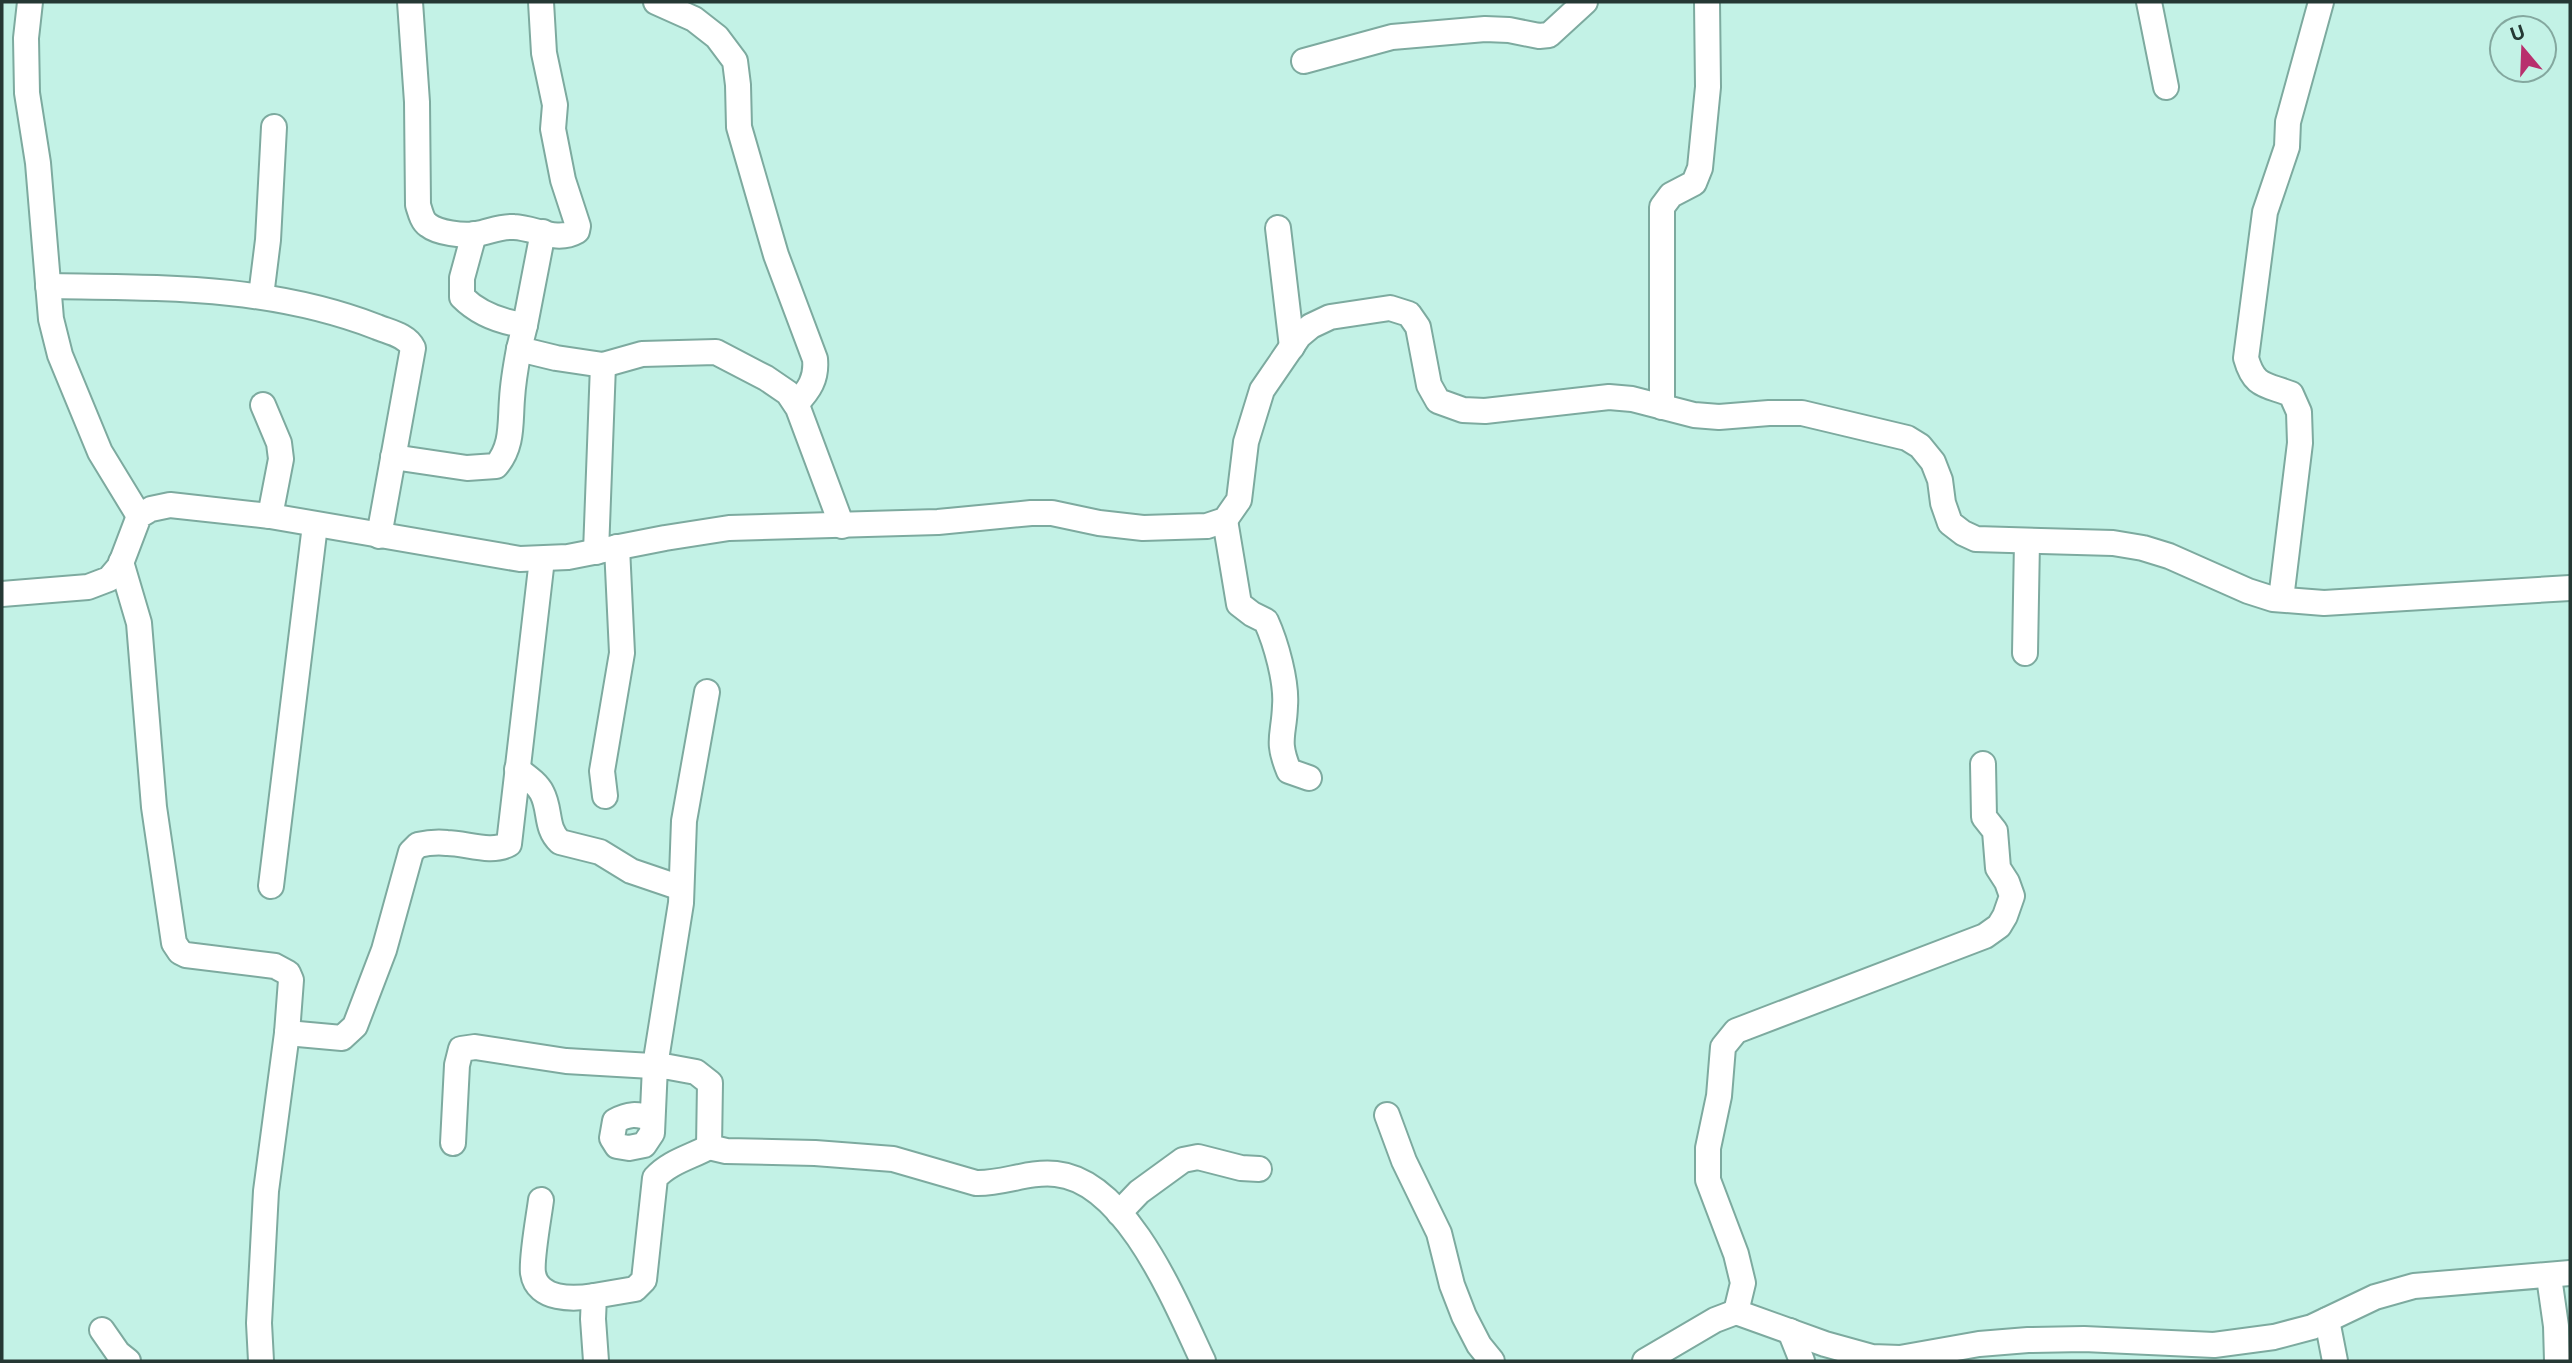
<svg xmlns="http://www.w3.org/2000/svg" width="2572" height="1363" viewBox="0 0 2572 1363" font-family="Inter,sans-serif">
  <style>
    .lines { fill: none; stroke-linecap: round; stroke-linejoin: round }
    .minor-casing { stroke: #7daa9f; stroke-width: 28 }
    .minor { stroke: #fff; stroke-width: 24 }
  </style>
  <rect width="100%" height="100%" fill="#c3f2e6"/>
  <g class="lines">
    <defs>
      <g id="minor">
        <polyline points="30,2 26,38 27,93 38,163 51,319 60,355 100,452 139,516"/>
        <path d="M 410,2 L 417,102 L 418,205 C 420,211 422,221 428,225 C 438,233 463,236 476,234 C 489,232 500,226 514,227 C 536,228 556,243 577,231 L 578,226 L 563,180 L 553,129 L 555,105 L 544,53 L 541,2"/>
        <path d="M 656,2 L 694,19 L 717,37 L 735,61 L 738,85 L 739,127 L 776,255 L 815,359 C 817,379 809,390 796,404"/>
        <polyline points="2149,2 2166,87"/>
        <polyline points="1304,61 1392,37 1485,29 1509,30 1539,36 1549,35 1585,2"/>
        <polyline points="1278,228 1292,347"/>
        <path d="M 474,234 L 462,278 L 462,297 C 479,314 501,322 525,325 L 519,349 L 556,358 L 603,365 L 642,354 L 716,352 L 766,378 L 788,393 L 798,408 L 842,526"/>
        <path d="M 48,286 C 162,288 268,285 377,327 C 389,332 407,335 413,348 L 379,536"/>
        <polyline points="261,296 268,240 274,127"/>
        <polyline points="525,325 543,232"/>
        <polyline points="263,405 279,443 281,459 270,516"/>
        <polyline points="1662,407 1662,207 1671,195 1694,183 1700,168 1708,87 1707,2"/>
        <path d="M 393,457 L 467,468 L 496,466 C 513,446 510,424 512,399 C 513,382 516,365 519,349"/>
        <path d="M 1225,520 L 1239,604 L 1252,614 L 1266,621 C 1276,643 1287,682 1285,706 C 1284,736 1276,740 1289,771 L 1309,778"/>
        <polyline points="596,552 603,365"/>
        <polyline points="121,562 139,623 154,807 174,943 180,952 186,955 275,966 288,973 291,980 287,1033 266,1191 259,1323 261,1361"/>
        <polyline points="2,594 88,587 109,579 120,566 139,516 151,509 170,505 270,516 520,559 568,557 665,538 729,528 938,522 1031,513 1052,513 1099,523 1143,528 1207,526 1225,520 1239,500 1246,442 1262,390 1299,336 1311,326 1330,317 1390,308 1409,314 1418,327 1429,385 1438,401 1463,410 1485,411 1609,397 1632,399 1694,415 1719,417 1769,413 1802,413 1907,438 1920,446 1933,462 1940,480 1943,503 1950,523 1963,533 1976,539 2113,543 2143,548 2169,556 2248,591 2273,599 2324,603 2570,588"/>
        <path d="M 2281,599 L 2300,443 L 2299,412 L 2291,394 C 2265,384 2254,387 2246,358 L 2265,212 L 2287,147 L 2288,122 L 2321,2"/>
        <polyline points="2025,653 2027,541"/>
        <path d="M 517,769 C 526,776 537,783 542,793 C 551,810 545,828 560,842 L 600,852 L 631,871 L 681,888"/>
        <polyline points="605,796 602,771 622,653 617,547"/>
        <polyline points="271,886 315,525"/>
        <path d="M 287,1033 L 342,1038 L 355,1026 L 384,950 L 411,852 L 418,845 C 427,843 437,842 447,843 C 466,843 491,854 509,844 L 542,559"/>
        <polyline points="1387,1115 1404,1161 1439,1233 1452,1285 1464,1316 1479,1345 1492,1361"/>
        <path d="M 651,1119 C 637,1113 628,1114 615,1121 L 612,1138 L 617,1146 L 629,1148 L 644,1145 L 652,1133 L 655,1066 L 681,903 L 684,821 L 707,692"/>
        <path d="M 453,1143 L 457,1065 L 461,1049 L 475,1047 L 566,1061 L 669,1067 L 696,1072 L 710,1083 L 709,1147 L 726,1151 L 815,1153 L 893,1159 L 976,1183 C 1003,1184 1028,1171 1056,1174 C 1127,1181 1176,1304 1203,1361"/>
        <path d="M 541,1200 C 539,1216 531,1259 533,1273 C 537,1301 574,1299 594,1296"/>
        <polyline points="1119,1213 1139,1192 1183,1160 1198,1157 1241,1168 1259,1169"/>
        <polyline points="2549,1277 2556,1326 2557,1361"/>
        <polyline points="1736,1312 1743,1283 1736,1254 1708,1180 1708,1148 1719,1096 1723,1047 1736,1031 1985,936 1999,926 2005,916 2012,896 2007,882 1998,868 1995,831 1984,817 1983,764"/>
        <polyline points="2327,1320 2335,1361"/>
        <polyline points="102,1330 118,1353 128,1361"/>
        <polyline points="1790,1331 1802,1361"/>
        <path d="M 596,1361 L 593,1319 L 594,1296 L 635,1289 L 644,1280 L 655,1178 C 669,1162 691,1157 709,1147"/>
        <polyline points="1645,1361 1715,1320 1736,1312 1825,1344 1872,1357 1900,1358 1979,1344 2028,1340 2084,1339 2214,1345 2274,1337 2312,1327 2375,1297 2414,1286 2570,1273"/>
      </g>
    </defs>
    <use href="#minor" class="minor-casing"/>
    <use href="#minor" class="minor"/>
  </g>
  <rect width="2572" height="1363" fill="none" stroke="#253834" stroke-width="7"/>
  <g transform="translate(2523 49) rotate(341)"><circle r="33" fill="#c3f2e6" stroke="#84a89f" stroke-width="2"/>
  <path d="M0-5L12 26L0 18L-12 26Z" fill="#b82f6d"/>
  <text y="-10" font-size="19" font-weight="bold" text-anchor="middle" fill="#253834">U</text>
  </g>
</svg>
